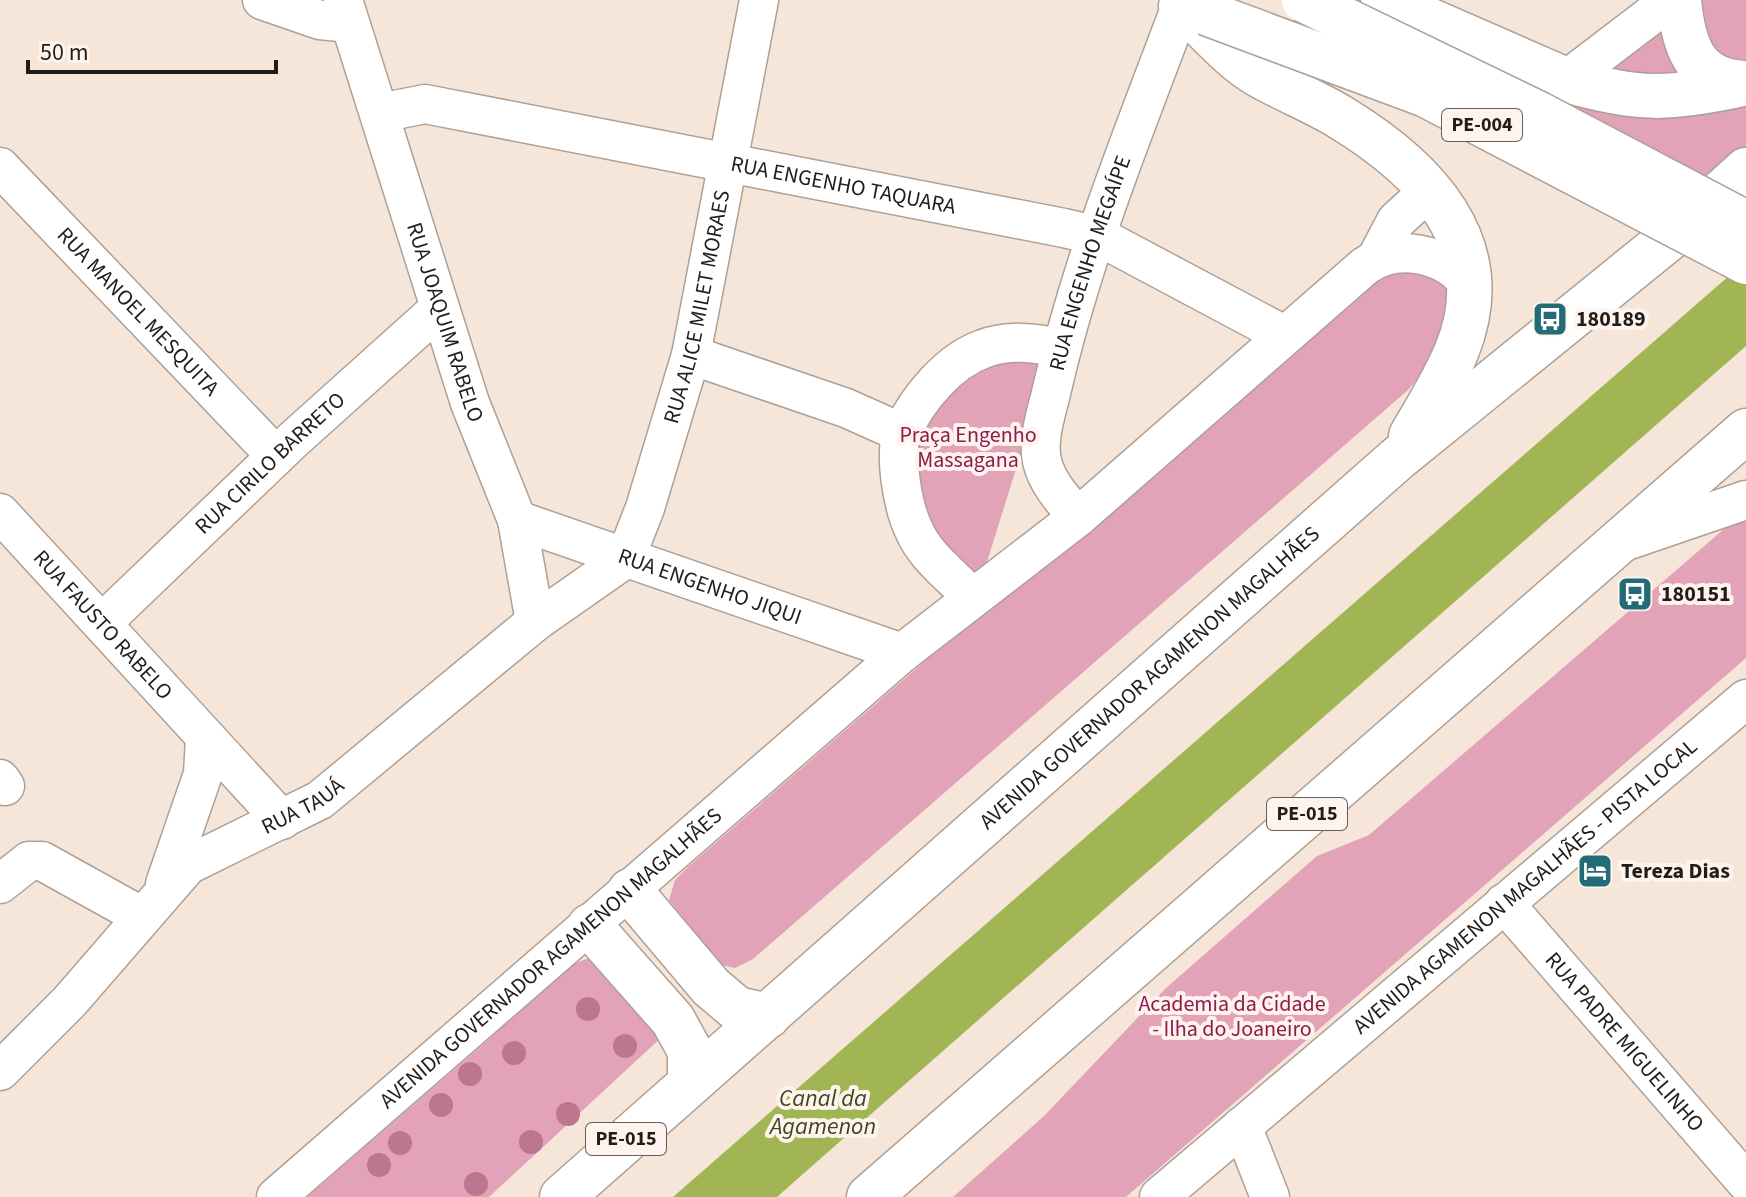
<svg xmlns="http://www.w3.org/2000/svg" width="1746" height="1197" viewBox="0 0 1746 1197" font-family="'Source Sans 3',sans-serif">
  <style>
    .green { fill: #e2a2b8 }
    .water { fill: #a2b554 }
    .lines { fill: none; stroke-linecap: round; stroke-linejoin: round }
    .street-casing { stroke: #afa095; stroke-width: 41 }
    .highway-casing { stroke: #afa095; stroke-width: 47 }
    .street { stroke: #fff; stroke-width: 38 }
    .highway { stroke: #fff; stroke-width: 44 }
    .primary-bridge-casing { stroke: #afa095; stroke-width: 47; stroke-linecap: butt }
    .primary-bridge { stroke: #fff; stroke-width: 44 }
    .tree { fill: #bc768f }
    .labels { text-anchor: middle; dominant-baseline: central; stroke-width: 8; stroke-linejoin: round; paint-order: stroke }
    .shield { fill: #fef4ed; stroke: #655e59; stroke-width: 2 }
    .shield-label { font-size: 20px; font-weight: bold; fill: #231d19 }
    .street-label { font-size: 22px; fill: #231d19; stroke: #fef4ed }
    .poi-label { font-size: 22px; font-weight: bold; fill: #231d19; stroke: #fef4ed; text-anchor: start }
    .park-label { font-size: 22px; fill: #8d1b52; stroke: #fef4ed }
    .water-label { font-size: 24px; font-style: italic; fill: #3e461d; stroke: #fef4ed }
  </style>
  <rect width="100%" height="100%" fill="#f6e6da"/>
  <g class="green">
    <polygon points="1305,0 1408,0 1547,56 1576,58 1668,0 1746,0 1746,170 1709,204"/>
    <path d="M 1419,262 L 1450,291 C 1448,327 1432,364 1408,390 L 753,959 L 735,968 L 721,965 L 669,900 L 675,880 L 689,866 L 1380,266 Z"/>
    <polygon points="1052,354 986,565 978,576 966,576 915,511 917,430 956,364"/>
    <polygon points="1746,510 1746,658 1126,1197 953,1197 1044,1116 1166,988 1317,856 1369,835"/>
    <path d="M 590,958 L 664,1035 L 489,1197 L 307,1197 C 367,1145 427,1093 487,1041 C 519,1012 548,969 590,958 Z"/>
  </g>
  <polygon class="water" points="1746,261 1746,346 845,1137 777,1197 673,1197"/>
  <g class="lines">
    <defs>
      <g id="street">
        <polyline points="262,0 320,20 350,23"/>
        <path id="s1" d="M 343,0 L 470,403 L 517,520 L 535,622"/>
        <polyline points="1566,80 1671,0"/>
        <path id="s2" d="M 380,113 L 425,104 L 1064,228 L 1098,236 L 1284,335"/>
        <path id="s3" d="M 0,167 L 276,456"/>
        <polyline points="1376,259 1396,221 1431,189"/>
        <polyline points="691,355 846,408 902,433"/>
        <path id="s4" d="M 0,513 L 282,820"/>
        <path id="s5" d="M 1078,517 C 1064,501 1047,483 1042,461 C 1037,438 1047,411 1052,389 C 1082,258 1134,131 1181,6"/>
        <path id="s6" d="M 517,520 L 902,653"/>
        <polyline points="1623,542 1746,500"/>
        <path d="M 972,597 C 950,574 925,557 913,528 C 903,506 893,453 903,431 C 917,399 949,361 983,349 C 1009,339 1035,343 1062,348"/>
        <path id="s7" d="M 102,623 L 293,440 L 440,308"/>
        <polyline points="0,779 5,786"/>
        <polyline points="0,884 29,861 42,861 141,916"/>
        <polyline points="165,884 203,774 205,739"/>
        <path id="s8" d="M 1504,903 L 1746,1182"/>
        <path id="s9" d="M 0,1071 L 70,1001 L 188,865 L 320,800 L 535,622 L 625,559 L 645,508 L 691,355 L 759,0"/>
        <polyline points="1242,1126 1270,1197"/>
        <path id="s10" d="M 276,1197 L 902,653 L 1078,517 L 1365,266 C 1398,243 1444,253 1468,283"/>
        <path id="s11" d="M 1159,1197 L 1746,699"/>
      </g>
      <g id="highway">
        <path d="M 1383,0 L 1566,80 C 1638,101 1670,100 1743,84"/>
        <path d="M 1679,0 C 1683,43 1693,82 1746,83"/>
        <path d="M 1181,6 C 1206,28 1230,58 1259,75 C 1285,90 1314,101 1340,117 C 1424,168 1500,243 1457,350 C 1445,380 1427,408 1411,436"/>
        <polyline points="630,891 711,987 737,1009 768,1016"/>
        <polyline points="590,926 673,1020 690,1051 690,1081"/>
        <path id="s12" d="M 562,1197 L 1397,459 L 1683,227 L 1746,170"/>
        <polyline points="869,1197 1746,431"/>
      </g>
    </defs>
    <use href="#street" class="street-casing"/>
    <use href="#highway" class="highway-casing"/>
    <use href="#street" class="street"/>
    <use href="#highway" class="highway"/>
    <defs>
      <g id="primary-bridge">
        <polyline points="1304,0 1539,114 1746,223"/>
        <polyline points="1206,13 1426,95 1746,262"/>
      </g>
    </defs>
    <use href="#primary-bridge" class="primary-bridge-casing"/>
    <use href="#primary-bridge" class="primary-bridge"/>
  </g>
  <g class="tree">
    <circle cx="588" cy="1009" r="12"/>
    <circle cx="625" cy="1046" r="12"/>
    <circle cx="514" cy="1053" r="12"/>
    <circle cx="470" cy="1074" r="12"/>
    <circle cx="441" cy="1105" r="12"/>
    <circle cx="568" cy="1114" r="12"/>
    <circle cx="531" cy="1142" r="12"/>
    <circle cx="400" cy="1143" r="12"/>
    <circle cx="379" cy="1165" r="12"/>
    <circle cx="476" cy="1184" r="12"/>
  </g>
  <defs>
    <symbol id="bus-square" viewBox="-11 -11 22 22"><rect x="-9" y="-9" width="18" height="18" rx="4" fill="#236c77" stroke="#fef4ed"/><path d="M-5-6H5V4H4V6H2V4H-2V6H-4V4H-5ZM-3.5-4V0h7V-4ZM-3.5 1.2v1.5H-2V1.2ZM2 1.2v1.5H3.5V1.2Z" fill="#fff"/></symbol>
    <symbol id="hotel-square" viewBox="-11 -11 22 22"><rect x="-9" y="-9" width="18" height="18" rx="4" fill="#236c77" stroke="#fef4ed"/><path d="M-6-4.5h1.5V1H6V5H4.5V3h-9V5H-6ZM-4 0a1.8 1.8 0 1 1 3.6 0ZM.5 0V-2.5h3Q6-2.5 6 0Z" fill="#fff"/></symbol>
  </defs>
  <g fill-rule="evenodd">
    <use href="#bus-square" x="1530" y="299" width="40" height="40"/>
    <use href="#bus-square" x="1615" y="574" width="40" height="40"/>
    <use href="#hotel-square" x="1575" y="851" width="40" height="40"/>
  </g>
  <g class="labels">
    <g class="shield">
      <rect x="1442" y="109" width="80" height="32" rx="6"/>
      <rect x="1267" y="798" width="80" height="32" rx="6"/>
      <rect x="586" y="1123" width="80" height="32" rx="6"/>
    </g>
    <g class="shield-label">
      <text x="1482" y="125">PE-004</text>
      <text x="1307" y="814">PE-015</text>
      <text x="626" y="1139">PE-015</text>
    </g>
    <g class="street-label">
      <text stroke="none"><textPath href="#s2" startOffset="472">RUA ENGENHO TAQUARA</textPath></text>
      <text stroke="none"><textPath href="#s5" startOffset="272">RUA ENGENHO MEGAÍPE</textPath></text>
      <text stroke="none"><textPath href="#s9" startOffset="1078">RUA ALICE MILET MORAES</textPath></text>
      <text stroke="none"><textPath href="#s3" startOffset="200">RUA MANOEL MESQUITA</textPath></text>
      <text stroke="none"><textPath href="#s1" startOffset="338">RUA JOAQUIM RABELO</textPath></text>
      <text stroke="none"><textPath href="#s7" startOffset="232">RUA CIRILO BARRETO</textPath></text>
      <text stroke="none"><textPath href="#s6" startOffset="204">RUA ENGENHO JIQUI</textPath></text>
      <text stroke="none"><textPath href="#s4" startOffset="152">RUA FAUSTO RABELO</textPath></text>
      <text stroke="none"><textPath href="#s12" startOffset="784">AVENIDA GOVERNADOR AGAMENON MAGALHÃES</textPath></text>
      <text stroke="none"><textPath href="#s9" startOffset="408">RUA TAUÁ</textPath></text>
      <text stroke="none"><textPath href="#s11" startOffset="480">AVENIDA AGAMENON MAGALHÃES - PISTA LOCAL</textPath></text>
      <text stroke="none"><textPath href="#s10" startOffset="364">AVENIDA GOVERNADOR AGAMENON MAGALHÃES</textPath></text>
      <text stroke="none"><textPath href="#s8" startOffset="184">RUA PADRE MIGUELINHO</textPath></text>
    </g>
    <g class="poi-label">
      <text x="1576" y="319">180189</text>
      <text x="1661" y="594">180151</text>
      <text x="1621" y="871">Tereza Dias</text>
    </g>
    <g class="park-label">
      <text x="968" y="435">Praça Engenho<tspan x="968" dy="25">Massagana</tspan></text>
      <text x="1232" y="1004">Academia da Cidade<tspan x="1232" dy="25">- Ilha do Joaneiro</tspan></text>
    </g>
    <g class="water-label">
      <text x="823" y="1098">Canal da<tspan x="823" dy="28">Agamenon</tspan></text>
    </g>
  </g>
  <path d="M28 60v12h248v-12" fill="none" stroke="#231d19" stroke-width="4"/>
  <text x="40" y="60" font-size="24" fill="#231d19" stroke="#fef4ed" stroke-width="6" paint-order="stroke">50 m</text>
</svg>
